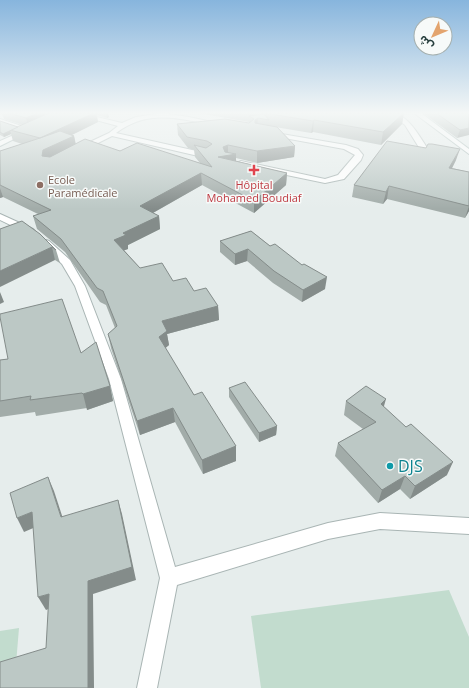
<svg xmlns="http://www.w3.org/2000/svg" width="469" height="688" viewBox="0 0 469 688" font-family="'Open Sans','Noto Sans Arabic',sans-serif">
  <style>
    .green { fill: #c2dcce }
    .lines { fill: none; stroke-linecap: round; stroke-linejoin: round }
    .lane-casing { stroke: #a9b5b4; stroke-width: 2 }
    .street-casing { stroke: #a9b5b4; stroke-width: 2 }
    .secondary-casing { stroke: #a3b5b3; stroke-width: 2 }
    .lane { fill: #fff; fill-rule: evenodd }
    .street { fill: #fff; fill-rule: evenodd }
    .secondary { fill: #fff; fill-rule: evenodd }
    .wall { fill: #a2aca9 }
    .shaded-wall { fill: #848c8a }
    .building { fill: #bcc8c5; stroke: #848c8a }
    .health-dot { fill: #e0444e; stroke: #f7faf9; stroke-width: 1.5 }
    .education-dot { fill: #8d6e63; stroke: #f7faf9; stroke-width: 1.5 }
    .culture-dot { fill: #0f9aa8; stroke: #f7faf9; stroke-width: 1.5 }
    .labels { text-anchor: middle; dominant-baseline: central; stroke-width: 3; stroke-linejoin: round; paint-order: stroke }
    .far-education-label { font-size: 11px; fill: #785e54; stroke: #f7faf9; text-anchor: start }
    .far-health-label { font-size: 11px; fill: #be3a42; stroke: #f7faf9 }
    .near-culture-label { font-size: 16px; fill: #0d838f; stroke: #f7faf9; text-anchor: start }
  </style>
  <rect width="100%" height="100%" fill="#e6edec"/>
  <g class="green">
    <polygon points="449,590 469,637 469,688 261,688 251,616"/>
    <polygon points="19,628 14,688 0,688 0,631"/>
  </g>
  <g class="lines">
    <defs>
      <g id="lane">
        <path d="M 70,113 L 80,113 L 122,123 L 136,117 L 162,113 L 189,117 L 221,124 L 218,126 C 181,119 149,108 116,133 L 210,154 L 210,158 L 207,158 L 112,136 L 80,152 L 76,150 L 77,148 L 109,133 L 118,126 Z"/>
        <path d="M 389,113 C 408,112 420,138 430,152 L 429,154 L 423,154 L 405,125 Z"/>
        <polygon points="0,119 31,129 32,130 29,132 0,123"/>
        <polygon points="270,132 346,145 358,149 363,155 361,160 344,179 325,183 238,165 237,163 241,161 325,179 338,175 355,155 344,149 268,135 267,134"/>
      </g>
      <g id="street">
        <polygon points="0,214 33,229 35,231 33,233 27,233 0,220"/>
        <polygon points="46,240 49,241 70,260 85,286 121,379 175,567 328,523 380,513 469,518 469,534 380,529 328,539 177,585 157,688 137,688 160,578 109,379 75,286 62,264 41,243"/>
      </g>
      <g id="secondary">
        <polygon points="414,113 421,113 469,149 469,154"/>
        <polygon points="25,130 30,131 0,146 0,141"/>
      </g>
    </defs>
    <use href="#lane" class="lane-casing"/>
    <use href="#street" class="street-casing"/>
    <use href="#secondary" class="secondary-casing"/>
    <use href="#lane" class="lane"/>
    <use href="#street" class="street"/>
    <use href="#secondary" class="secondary"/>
  </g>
  <g class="wall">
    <polygon points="0,113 108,113 109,117 107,118 97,115 98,122 72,135 74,136 76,144 200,163 195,157 194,150 188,148 178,135 177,124 249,123 249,122 198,113 404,113 402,124 381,145 313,132 311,133 269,126 295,146 294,157 257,163 236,158 236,161 287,173 286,185 254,213 202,185 153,213 159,216 160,229 128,245 128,249 124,250 140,268 194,291 218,306 219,320 167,334 169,345 165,348 194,395 236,446 236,461 203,474 175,422 140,435 111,348 108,334 115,328 106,305 100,302 65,252 37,229 33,216 38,214 3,197 0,198 0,151 22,144 13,141 11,134 4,137 0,135 0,121 18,127 23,125 4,119 2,114"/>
    <polygon points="423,113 469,113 457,138"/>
    <polygon points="456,160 452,168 469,172 469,211 465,218 387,199 383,204 352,197 354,185"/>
    <polygon points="22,221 56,250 60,263 55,260"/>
    <polygon points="251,231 325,289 302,302 273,283 247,261 235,265 220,252 220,241"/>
    <polygon points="81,353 110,386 113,401 87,410 87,408 36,416 35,412 0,417 0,360"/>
    <polygon points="229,388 277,426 276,435 259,442 229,397"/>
    <polygon points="346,401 384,407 447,475 410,499 400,489 378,503 335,456 338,443 363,429 344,415"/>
  </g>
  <g class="shaded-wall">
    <polygon points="38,113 58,113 28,126 26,118"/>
    <polygon points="94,113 96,113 98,122 43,149 40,138"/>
    <polygon points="106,113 108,113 109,117 107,118"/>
    <polygon points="404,113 402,124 381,145 383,132"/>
    <polygon points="258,118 257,129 254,131 255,120"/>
    <polygon points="314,120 313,132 311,133 313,121"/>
    <polygon points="18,127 10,130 11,134 4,137 3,134"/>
    <polygon points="469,128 469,135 457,138 460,130"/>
    <polygon points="74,136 76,147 45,162 42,156 43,150"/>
    <polygon points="228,145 228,155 236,154 236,166 218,157 223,147"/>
    <polygon points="295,146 294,157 257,163 257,151"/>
    <polygon points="460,149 456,160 446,180 449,168"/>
    <polygon points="201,173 202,185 142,219 140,206"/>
    <polygon points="287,173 286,185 254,213 254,201"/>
    <polygon points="389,186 387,199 383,204 386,192"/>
    <polygon points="0,188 3,197 0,198"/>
    <polygon points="469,206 469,211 465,218"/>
    <polygon points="159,216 160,229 128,245 128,249 117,253 114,240 123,233"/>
    <polygon points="52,247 55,260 0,287 0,271"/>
    <polygon points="248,249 247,261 235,265 235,254"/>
    <polygon points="327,277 325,289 302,302 303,290"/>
    <polygon points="0,292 4,302 0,304"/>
    <polygon points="218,306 219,320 167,334 169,345 161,352 159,337 162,321"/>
    <polygon points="110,386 113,401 87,410 83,394"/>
    <polygon points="386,399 382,413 381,404"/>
    <polygon points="173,408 175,422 140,435 137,421"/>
    <polygon points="277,426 276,435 259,442 259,433"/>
    <polygon points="236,446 236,461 203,474 202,460"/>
    <polygon points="453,462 447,475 410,499 415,486"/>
    <polygon points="405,476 400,489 378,503 382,490"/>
    <polygon points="48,477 54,491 67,531 61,517"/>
    <polygon points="118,500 122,514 136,580 93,594 94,688 88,688 88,581"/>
    <polygon points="32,512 38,526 24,532 17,518"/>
    <polygon points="49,594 56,606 46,610 38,597"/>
  </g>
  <g class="building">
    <polygon points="9,113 38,113 26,118"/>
    <polygon points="49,113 94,113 40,138 60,131 74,136 43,150 42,156 50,157 85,139 120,151 137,143 212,167 194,145 206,148 212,144 207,141 187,137 177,124 225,119 249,123 254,119 249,116 264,114 269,120 258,118 255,120 255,123 277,127 295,146 257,151 228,145 223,147 225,152 236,154 218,157 287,173 254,201 201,173 140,206 159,216 123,233 126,235 114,240 140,268 162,263 173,281 186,278 194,291 206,288 218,306 162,321 167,331 159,337 194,395 202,392 236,446 202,460 173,408 137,421 108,334 117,326 103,291 97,288 61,239 33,216 51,210 0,185 0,151 40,138 10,130"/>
    <polygon points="264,113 404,113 383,132 314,120 313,121"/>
    <polygon points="436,113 469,113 469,128 460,130"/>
    <polygon points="0,121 18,127 3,134 0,132"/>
    <polygon points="387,141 426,148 428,144 432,144 460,149 449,168 469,172 469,206 389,186 386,192 354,185"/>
    <polygon points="22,221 40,234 56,250 52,247 0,271 0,229"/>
    <polygon points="251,231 270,246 275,244 302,265 304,264 327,277 303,290 274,271 248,249 235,254 220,241"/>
    <polygon points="62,299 81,353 96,342 110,386 83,394 82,393 30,400 31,396 0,401 0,360 8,359 0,317 0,314"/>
    <polygon points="245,382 277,426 259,433 229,388"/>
    <polygon points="366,386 386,399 381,404 406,427 411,424 453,462 415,486 405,476 382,490 338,443 376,422 346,401"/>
    <polygon points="48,477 61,517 118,500 132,567 88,581 88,688 0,688 0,662 46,648 49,594 38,597 32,512 17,518 10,493"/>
  </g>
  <linearGradient id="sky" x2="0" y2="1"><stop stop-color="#87b5dd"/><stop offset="0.54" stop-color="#f4f7f6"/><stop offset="1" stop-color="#f4f7f6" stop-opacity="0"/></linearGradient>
  <rect width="469" height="209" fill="url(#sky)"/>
  <path class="health-dot" d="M252 164h4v4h4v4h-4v4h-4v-4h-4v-4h4z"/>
  <circle class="education-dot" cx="40" cy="185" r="4"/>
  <circle class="culture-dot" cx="390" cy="466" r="4"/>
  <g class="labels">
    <g class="far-education-label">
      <text x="48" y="179">Ecole<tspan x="48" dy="13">Paramédicale</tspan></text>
    </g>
    <g class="far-health-label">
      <text x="254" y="184">Hôpital<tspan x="254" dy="13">Mohamed Boudiaf</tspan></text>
    </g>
    <g class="near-culture-label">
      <text x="398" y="466">DJS</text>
    </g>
  </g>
  <g transform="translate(433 36) rotate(226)"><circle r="19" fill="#f7faf9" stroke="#a4afae"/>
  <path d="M0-3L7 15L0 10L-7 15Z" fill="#e3a46e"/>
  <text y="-6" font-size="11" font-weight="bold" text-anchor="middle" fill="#273e3d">ش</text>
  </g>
</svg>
